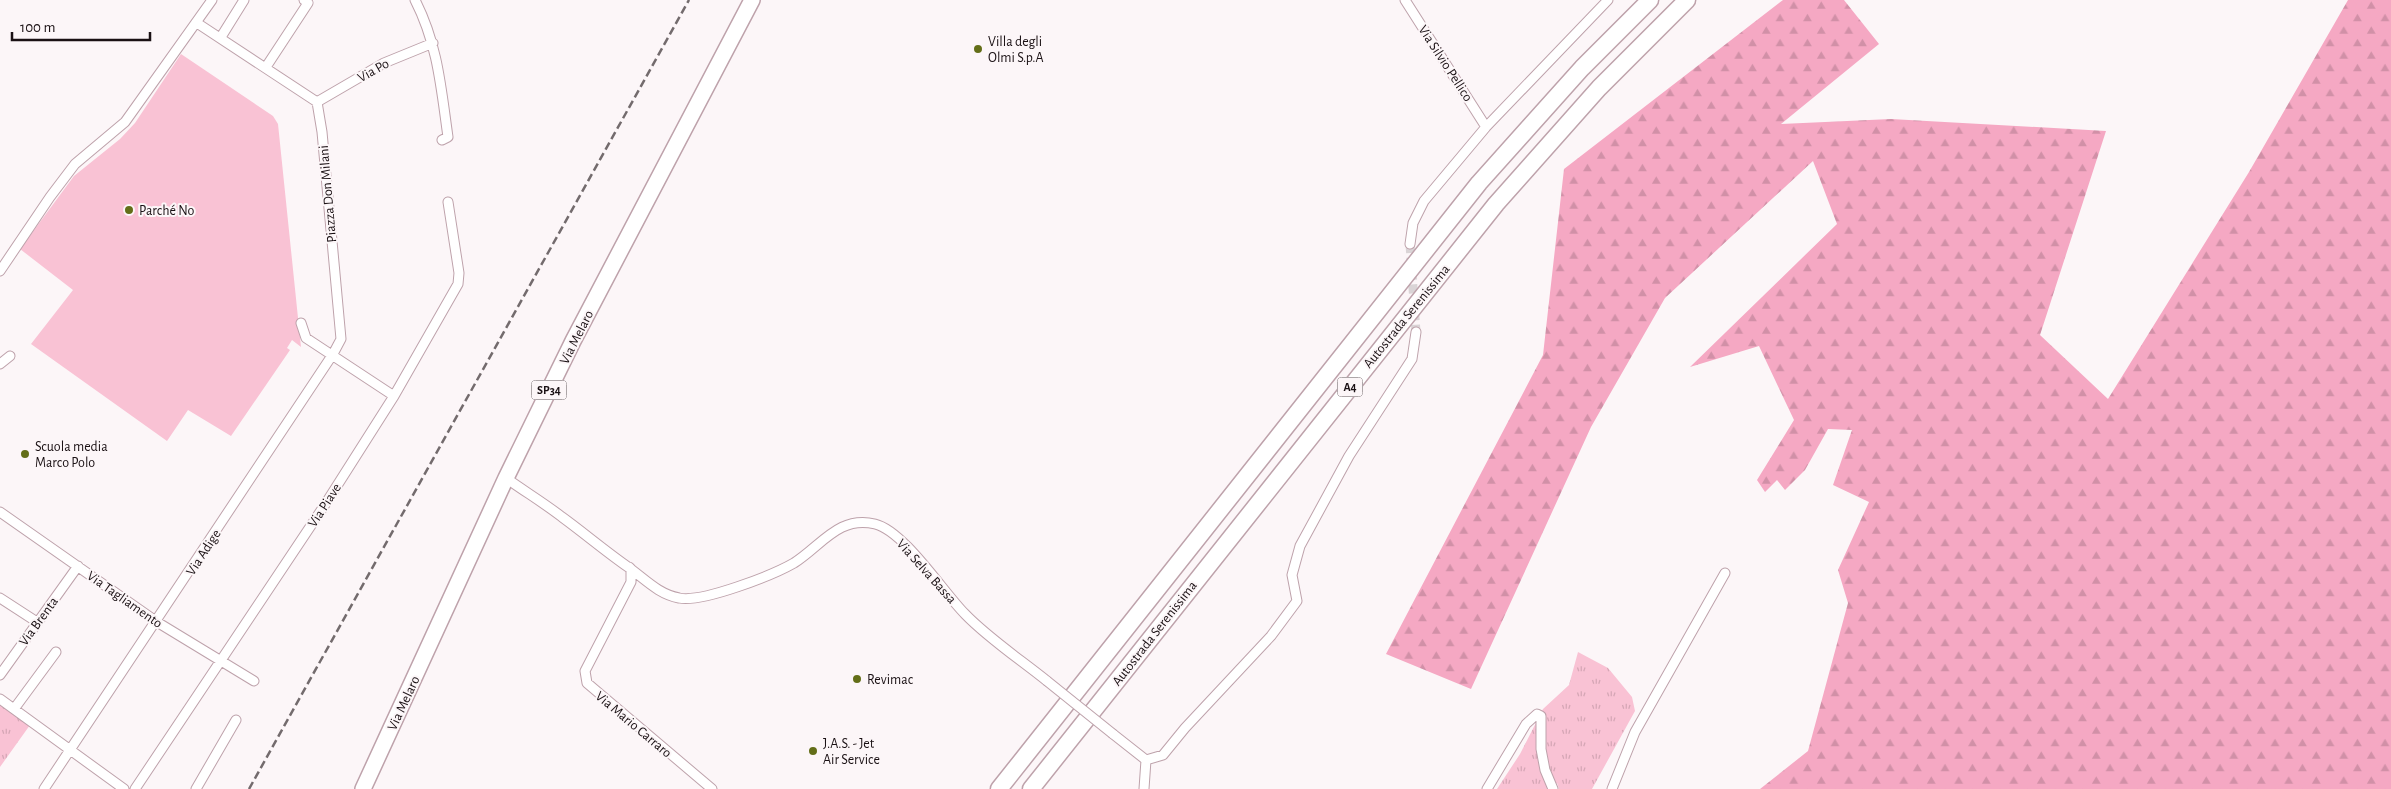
<svg xmlns="http://www.w3.org/2000/svg" width="2391" height="789" font-family="'Alegreya Sans',sans-serif">
  <style>
    .grass { fill: url(#grass-tufts) }
    .forest { fill: url(#forest-firs) }
    .garden { fill: #f9c2d4 }
    .lines { fill: none; stroke-linecap: round; stroke-linejoin: round }
    .street-tunnel { stroke: #dad4d6; stroke-width: 9; stroke-dasharray: 9 4.5; stroke-linecap: butt }
    .street-casing { stroke: #bea2ab; stroke-width: 11 }
    .primary-casing { stroke: #bea2ab; stroke-width: 18 }
    .highway-casing { stroke: #bea2ab; stroke-width: 19 }
    .street { stroke: #fff; stroke-width: 9 }
    .primary { stroke: #fff; stroke-width: 15 }
    .highway { stroke: #fff; stroke-width: 16 }
    .rail { stroke: #736b6d; stroke-width: 2.5; stroke-dasharray: 8 4; stroke-linecap: butt }
    .street-bridge-casing { stroke: #bea2ab; stroke-width: 11; stroke-linecap: butt }
    .street-bridge { stroke: #fff; stroke-width: 9 }
    .poi-dot { fill: #636e18; stroke: #fcf6f8; stroke-width: 2 }
    .labels { text-anchor: middle; stroke-width: 4; stroke-linejoin: round; paint-order: stroke }
    .shield { fill: #fcf6f8; stroke: #5e5658; stroke-width: 1 }
    .shield-label { font-size: 12px; font-weight: bold; fill: #1a1114 }
    .poi-label { font-size: 14px; fill: #1a1114; stroke: #fcf6f8; text-anchor: start }
    .street-label { font-size: 14px; fill: #1a1114; stroke: #fcf6f8 }
  </style>
  <defs>
    <pattern id="grass-tufts" width="24" height="20" patternUnits="userSpaceOnUse" patternTransform="scale(1.25)"><rect width="24" height="20" fill="#f9c2d4"/><path d="M3 7l-1-3M5 7V3M7 7l1-3M15 17l-1-3M17 17v-4M19 17l1-3" fill="none" stroke="#d5a6b5"/></pattern>
    <pattern id="forest-firs" width="22" height="20" patternUnits="userSpaceOnUse" patternTransform="scale(1.25)"><rect width="22" height="20" fill="#f5a8c3"/><path d="M5 1l3.5 6h-7zM16 11l3.5 6h-7z" fill="#d190a7"/></pattern>
  </defs>
  <rect width="100%" height="100%" fill="#fcf6f8"/>
  <path class="grass" d="M1578 652 1608 668 1632 697 1635 711 1592 789H1559L1557 783 1549 789H1497L1520 754 1543 709 1569 685Z
    M0 702 30 725 0 767Z"/>
  <path class="forest" d="M1783 0H1844L1879 44 1781 124 1891 119 2106 131 2040 335 2108 399 2249 172 2348 0H2391V789H1760L1808 751 1848 603 1838 570 1869 502 1833 485 1852 430 1828 429 1805 470 1785 490 1777 480 1765 492 1757 480 1794 420 1759 346 1690 367 1837 224 1813 161 1665 298 1591 427 1471 689 1386 654 1543 355 1564 169Z"/>
  <path class="garden" d="M181 54 273 116 278 124 301 347 292 340 287 348 290 350 231 436 188 410 167 441 31 344 73 290 20 249 74 176 120 139 135 123Z"/>
  <g class="lines">
    <path class="street-tunnel" d="M1410 244 1416 332"/>
    <g class="street-casing">
      <path id="street" d="M415 0C438 45 441 88 448 137L442 140
        M1405 0 1486 127
        M221 37 244 0
        M266 67 308 3 304 0
        M317 102 384 63 433 43
        M1410 244 1413 223 1424 201 1486 127 1608 0
        M0 271 50 197 75 164 125 122 212 0
        M301 323 306 338 394 396
        M0 364 10 356
        M506 478C524 491 544 503 562 517 584 533 605 551 628 567 645 579 658 594 679 598 702 603 773 575 794 563 821 546 839 515 875 524 904 531 943 592 965 614 988 638 1021 660 1047 681
        M0 512 157 622 254 681
        M629 567 631 569V582L585 671 587 683 712 789
        M0 598 37 622
        M0 675 78 566
        M0 699 124 789
        M14 709 56 652
        M1113 734 1146 760 1144 789
        M1146 760 1163 755 1185 728 1271 636 1297 601 1292 575 1300 546 1349 456 1412 359 1416 332
        M44 789 333 354 341 339 322 132 317 102 197 23
        M135 789 326 503 394 396 458 284 459 273 448 202
        M196 789 236 720
        M1487 789 1526 724 1537 714 1541 716V749L1545 770 1553 789
        M1612 789 1635 732 1725 573"/>
    </g>
    <g class="primary-casing">
      <path id="primary" d="M363 789 506 478 573 341 752 0"/>
    </g>
    <g class="highway-casing">
      <path id="highway" d="M999 789 1479 183 1582 68 1650 0
        M1031 789 1496 204 1599 88 1687 0"/>
    </g>
    <use href="#street" class="street"/>
    <use href="#primary" class="primary"/>
    <use href="#highway" class="highway"/>
    <path class="rail" d="M249 789 689 0"/>
    <g class="street-bridge-casing">
      <path id="street-bridge" d="M1047 681 1113 734"/>
    </g>
    <use href="#street-bridge" class="street-bridge"/>
  </g>
  <g class="poi-dot">
    <circle cx="978" cy="49" r="5"/>
    <circle cx="129" cy="210" r="5"/>
    <circle cx="25" cy="454" r="5"/>
    <circle cx="857" cy="679" r="5"/>
    <circle cx="813" cy="751" r="5"/>
  </g>
  <g class="labels">
    <g class="shield">
      <rect x="1337.5" y="377.5" width="25" height="19" rx="4"/>
      <rect x="531.5" y="380.5" width="35" height="19" rx="4"/>
    </g>
    <g class="shield-label">
      <text x="1350" y="391">A4</text>
      <text x="549" y="394">SP34</text>
    </g>
    <g class="poi-label">
      <text x="988" y="46">Villa degli<tspan x="988" dy="16">Olmi S.p.A</tspan></text>
      <text x="139" y="215">Parché No</text>
      <text x="35" y="451">Scuola media<tspan x="35" dy="16">Marco Polo</tspan></text>
      <text x="867" y="684">Revimac</text>
      <text x="823" y="748">J.A.S. - Jet<tspan x="823" dy="16">Air Service</tspan></text>
    </g>
    <g class="street-label">
      <text transform="translate(1446 63) rotate(57)" y="5">Via Silvio Pellico</text>
      <text transform="translate(373 70) rotate(-29)" y="5">Via Po</text>
      <text transform="translate(327 194) rotate(-95)" y="5">Piazza Don Milani</text>
      <text transform="translate(1406 316) rotate(-51)" y="5">Autostrada Serenissima</text>
      <text transform="translate(576 337) rotate(-63)" y="5">Via Melaro</text>
      <text transform="translate(324 505) rotate(-57)" y="5">Via Piave</text>
      <text transform="translate(203 552) rotate(-57)" y="5">Via Adige</text>
      <text transform="translate(927 571) rotate(48)" y="5">Via Selva Bassa</text>
      <text transform="translate(125 599) rotate(35)" y="5">Via Tagliamento</text>
      <text transform="translate(38 621) rotate(-54)" y="5">Via Brenta</text>
      <text transform="translate(1154 633) rotate(-52)" y="5">Autostrada Serenissima</text>
      <text transform="translate(403 703) rotate(-65)" y="5">Via Melaro</text>
      <text transform="translate(634 724) rotate(40)" y="5">Via Mario Carraro</text>
    </g>
  </g>
  <path d="M12 32v8h138v-8" fill="none" stroke="#1a1114" stroke-width="2.5"/>
  <text x="20" y="32" font-size="15" fill="#1a1114" stroke="#fcf6f8" stroke-width="4" paint-order="stroke">100 m</text>
</svg>
